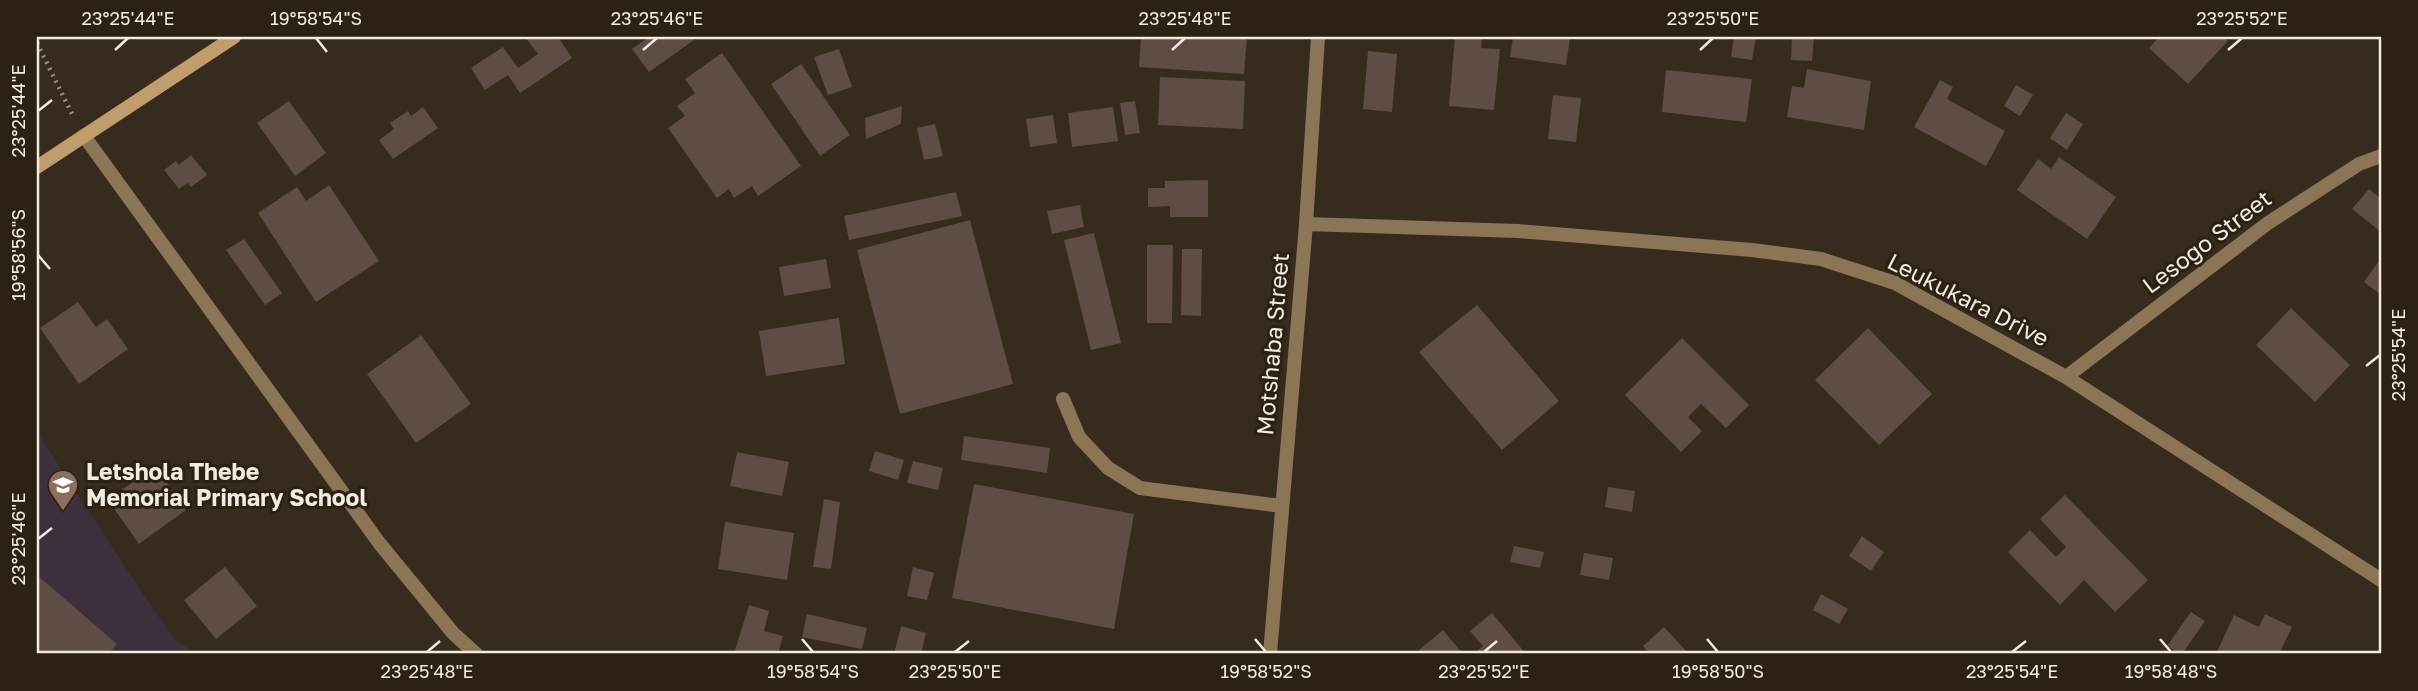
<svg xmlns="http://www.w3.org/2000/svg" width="2418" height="691" font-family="'Golos Text',sans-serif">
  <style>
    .education { fill: #3d2f3c }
    .building { fill: #5f4c44 }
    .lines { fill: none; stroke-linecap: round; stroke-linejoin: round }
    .path { stroke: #999084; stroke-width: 4.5; stroke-dasharray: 2 5; stroke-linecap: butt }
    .minor { stroke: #8b7557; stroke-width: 14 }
    .secondary { stroke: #c09d6c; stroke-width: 14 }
    .ticks { fill: none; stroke: #f2ebe2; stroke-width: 2.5 }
    .labels { text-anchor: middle; stroke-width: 6; stroke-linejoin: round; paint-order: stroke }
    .street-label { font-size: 23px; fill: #f2ebe2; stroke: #2c2113 }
    .poi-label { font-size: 23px; font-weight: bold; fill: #f2ebe2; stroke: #2c2113; text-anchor: start }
    .neatline { fill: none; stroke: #f2ebe2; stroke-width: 2.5 }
    .ticks-label { font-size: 18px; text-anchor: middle; fill: #f2ebe2 }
  </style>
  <rect width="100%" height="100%" fill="#362b1c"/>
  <path class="education" d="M37 432 145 597 175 640 198 654H37Z"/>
  <path class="building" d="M525 37H558L572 58 520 93 508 75 485 90 471 68 503 47 518 68 538 54Z
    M649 37H692L694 40 649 72 632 49Z
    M1141 37H1247L1244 74 1139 67Z
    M1455 37H1482L1481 48 1500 49 1494 110 1449 106Z
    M1513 37 1570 38 1566 65 1510 57Z
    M1734 37H1756L1752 60 1731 57Z
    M1792 37H1814L1812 61 1791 60Z
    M2159 37H2223L2228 41 2188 84 2149 48Z
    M839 49 852 87 828 95 814 57Z
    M1368 51 1397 54 1392 112 1363 109Z
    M722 53 801 166 758 196 752 186 734 198 729 189 717 198 668 128 685 116 677 106 695 93 685 79Z
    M801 64 850 135 820 156 771 84Z
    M1807 69 1871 81 1864 130 1787 117 1792 86 1804 88Z
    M1666 70 1752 79 1746 122 1662 112Z
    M1160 77 1245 81 1243 129 1158 125Z
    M1940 80 1953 87 1947 99 2005 131 1986 166 1914 127Z
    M2016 85 2033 95 2020 116 2004 106Z
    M1553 95 1581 98 1576 142 1548 139Z
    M289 101 326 153 295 176 257 123Z
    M1135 101 1140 133 1125 135 1120 103Z
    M902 106 901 124 866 139 865 118Z
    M423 107 438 128 393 159 379 140 394 129 390 123 408 111 411 116Z
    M1113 107 1118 141 1072 147 1068 113Z
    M2066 113 2083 124 2067 150 2050 138Z
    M1053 115 1057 143 1030 147 1026 119Z
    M935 124 943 156 924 160 917 128Z
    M191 155 207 175 191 187 188 183 179 189 164 170 176 161 179 165Z
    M2059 157 2116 197 2087 239 2017 190 2038 159 2051 169Z
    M1208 180V217H1170V206L1148 207V188H1165V181Z
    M329 185 379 261 316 302 258 213 297 187 306 201Z
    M2369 189 2381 199V232L2352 209Z
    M956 192 962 216 849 240 844 216Z
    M1080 205 1084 227 1052 234 1047 211Z
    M970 220 1013 384 900 414 857 250Z
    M1094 233 1121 343 1091 350 1064 240Z
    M244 239 282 293 265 305 226 250Z
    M1147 245H1173L1172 323H1147Z
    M1182 249H1202L1201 316 1181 315Z
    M2381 258V295L2364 282Z
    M826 259 831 288 784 296 779 267Z
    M78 302 96 327 107 319 128 349 79 384 40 328Z
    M1477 305 1559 401 1502 450 1419 352Z
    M2291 308 2350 365 2315 402 2256 345Z
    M839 318 845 364 766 376 759 331Z
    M1868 328 1932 394 1879 445 1815 380Z
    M421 335 471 404 416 443 367 374Z
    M1682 338 1749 405 1726 428 1701 404 1688 417 1702 431 1681 452 1625 395Z
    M964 436 1050 448 1047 473 961 460Z
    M875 451 904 460 898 480 869 471Z
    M737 452 789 462 782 496 730 486Z
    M913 461 943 468 938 490 907 483Z
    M155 466 186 510 139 544 108 500Z
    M974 484 1134 514 1114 629 952 598Z
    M1608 487 1635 491 1632 512 1605 507Z
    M2065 495 2148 580 2115 612 2084 580 2060 605 2008 552 2030 530 2056 557 2066 547 2040 519Z
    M824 499 840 502 831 569 813 567Z
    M725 522 794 533 787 580 718 569Z
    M1862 536 1884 552 1871 571 1849 556Z
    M1514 546 1544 552 1540 568 1510 562Z
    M1584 553 1613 558 1609 580 1580 575Z
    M225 567 257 606 216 639 184 600Z
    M913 567 934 573 927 600 907 596Z
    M37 575 117 644 108 654H41L37 650Z
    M1821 594 1848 609 1839 624 1813 610Z
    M749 605 769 611 764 631 783 636 778 654H734Z
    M2191 612 2205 621 2182 654H2179L2167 646Z
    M1492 613 1526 654H1473L1483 646 1470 631Z
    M807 614 867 628 862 649 802 637Z
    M2265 614 2292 627 2279 654H2216L2234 615 2259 627Z
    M901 626 926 633 921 654H894Z
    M1664 627 1689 654H1649L1643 646Z
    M1443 630 1463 654H1423L1419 650Z"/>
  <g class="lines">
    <path class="path" d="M37 43 72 114"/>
    <path class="minor" d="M84 136 380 544 453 633 476 654
      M1306 224 1518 231 1752 250 1821 259 1895 283 2066 377 2381 580
      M2066 377 2268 223 2359 164 2381 156
      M1063 399 1079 437 1108 468 1140 488 1282 506
      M1270 654 1306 224 1318 37"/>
    <path class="secondary" d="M37 167 234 37"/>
  </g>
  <path class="ticks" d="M316 38 327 52M115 50 128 38M643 50 657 38M1172 50 1185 38M1700 50 1713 38M2228 50 2242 38M38 111 52 100M38 255 50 269M2366 366 2380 355M38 539 52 528M802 639 813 652M1255 639 1266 652M1707 639 1718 652M2160 639 2171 652M427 652 440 641M955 652 969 641M1484 652 1497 641M2012 652 2026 641"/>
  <defs>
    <g id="school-pin" transform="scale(1.575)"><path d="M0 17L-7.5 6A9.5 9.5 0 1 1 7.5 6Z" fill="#8d6e63" stroke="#2c2113"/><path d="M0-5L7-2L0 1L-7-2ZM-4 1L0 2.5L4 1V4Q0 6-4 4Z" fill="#fff"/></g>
  </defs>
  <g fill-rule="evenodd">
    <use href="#school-pin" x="63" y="485"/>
  </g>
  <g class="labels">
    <g class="street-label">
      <text transform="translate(2207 242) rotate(-37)" y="8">Lesogo Street</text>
      <text transform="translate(1968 300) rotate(27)" y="8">Leukukara Drive</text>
      <text transform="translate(1273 344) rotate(-85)" y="8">Motshaba Street</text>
    </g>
    <g class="poi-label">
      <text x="86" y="480">Letshola Thebe<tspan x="86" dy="26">Memorial Primary School</tspan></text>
    </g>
  </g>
  <rect width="2418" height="691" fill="none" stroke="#2c2113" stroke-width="77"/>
  <rect x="38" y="38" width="2342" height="614" class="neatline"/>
  <g class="ticks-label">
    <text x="128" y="25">23°25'44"E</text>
    <text x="316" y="25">19°58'54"S</text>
    <text x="657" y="25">23°25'46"E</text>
    <text x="1185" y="25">23°25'48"E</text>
    <text x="1713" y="25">23°25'50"E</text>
    <text x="2242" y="25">23°25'52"E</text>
    <text transform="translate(19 111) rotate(-90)" y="6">23°25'44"E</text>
    <text transform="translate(19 255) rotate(-90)" y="6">19°58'56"S</text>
    <text transform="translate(2399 355) rotate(-90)" y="6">23°25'54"E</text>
    <text transform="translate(19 539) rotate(-90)" y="6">23°25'46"E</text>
    <text x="427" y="678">23°25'48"E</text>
    <text x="813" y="678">19°58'54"S</text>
    <text x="955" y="678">23°25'50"E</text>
    <text x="1266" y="678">19°58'52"S</text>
    <text x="1484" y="678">23°25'52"E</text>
    <text x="1718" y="678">19°58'50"S</text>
    <text x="2012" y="678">23°25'54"E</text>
    <text x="2171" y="678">19°58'48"S</text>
  </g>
</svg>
